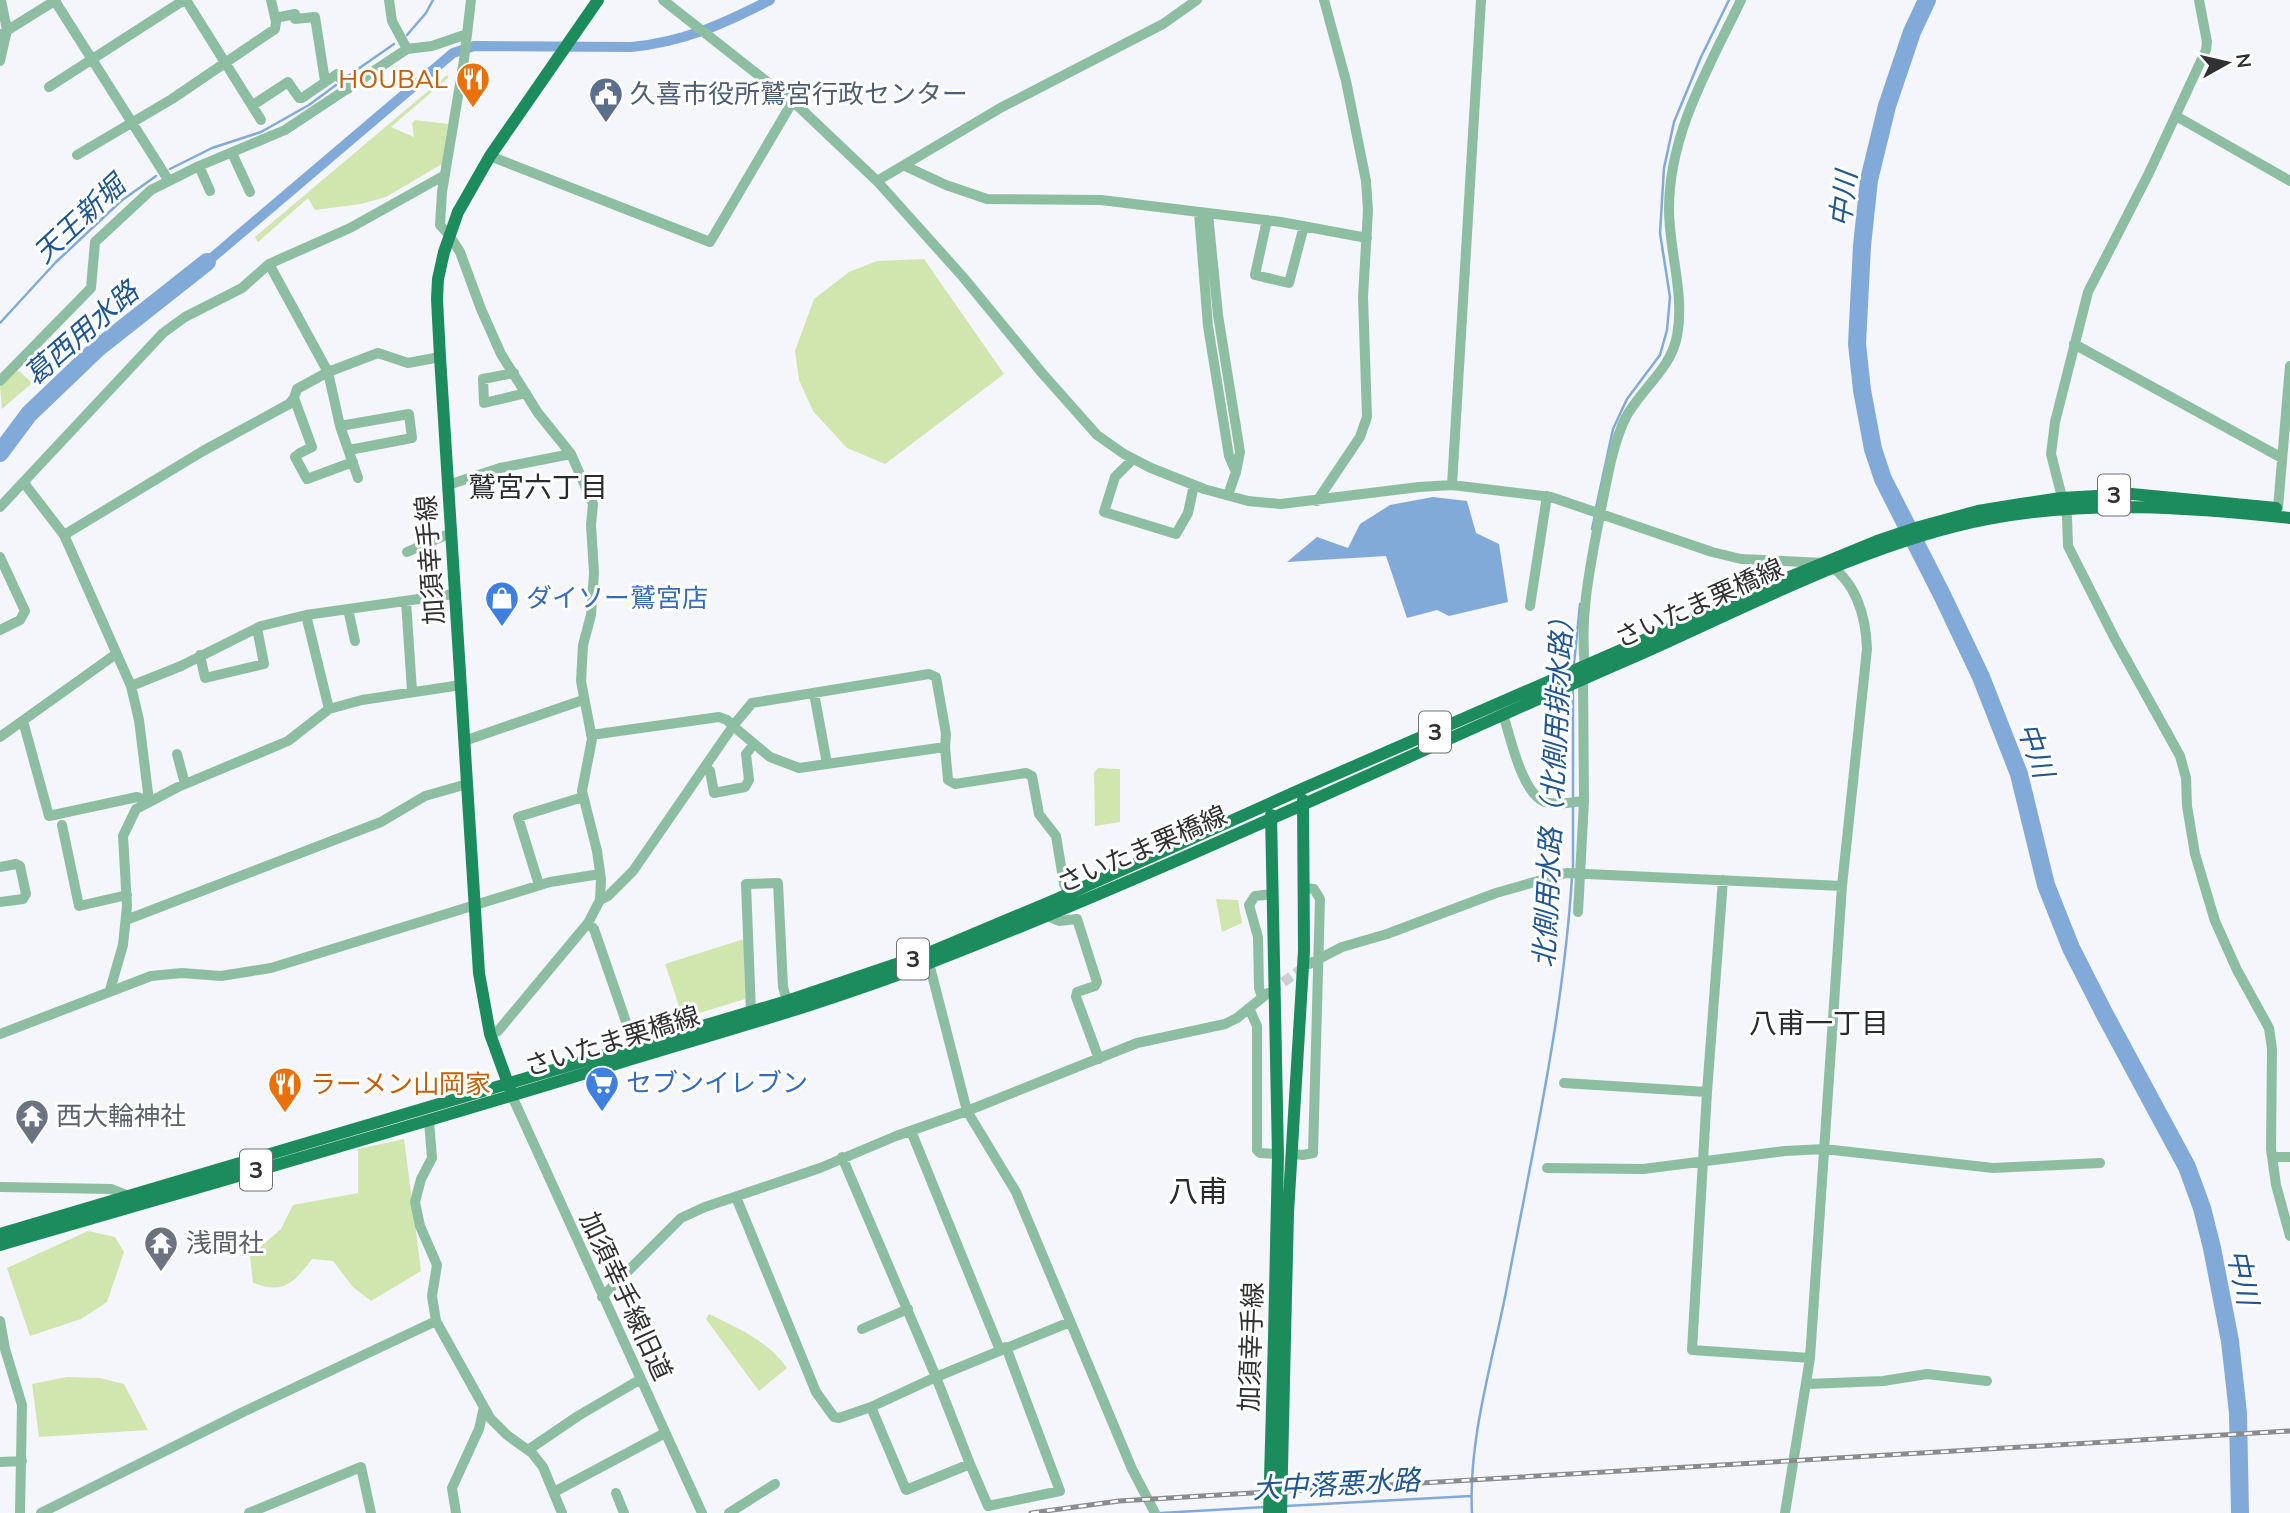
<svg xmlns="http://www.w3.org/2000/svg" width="2290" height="1513" font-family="Mulish,'Noto Sans JP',sans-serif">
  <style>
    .green { fill: #d1e5ae }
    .water { fill: #82aad9 }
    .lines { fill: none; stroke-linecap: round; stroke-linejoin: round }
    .stream { stroke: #82aad9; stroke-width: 2.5 }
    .canal { stroke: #82aad9; stroke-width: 10 }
    .river { stroke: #82aad9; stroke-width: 18 }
    .minor-tunnel { stroke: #cdcfd3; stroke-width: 10; stroke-dasharray: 10 5; stroke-linecap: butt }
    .minor { stroke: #8ebea2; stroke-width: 10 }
    .major { stroke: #1d8c5c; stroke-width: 12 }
    .rail-casing { stroke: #8b8b8f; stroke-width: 5 }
    .rail { stroke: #fff; stroke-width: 2.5; stroke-dasharray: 8; stroke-linecap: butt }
    .major-bridge { stroke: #1d8c5c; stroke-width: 12 }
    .labels { text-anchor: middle; stroke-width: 6; stroke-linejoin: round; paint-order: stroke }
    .shield { fill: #fff; stroke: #6f6f70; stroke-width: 2 }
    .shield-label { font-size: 24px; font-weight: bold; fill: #313133 }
    .food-label { font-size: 26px; fill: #c56008; stroke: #fff; text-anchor: end }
    .service-label { font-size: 26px; fill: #4e5e75; stroke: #fff; text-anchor: start }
    .street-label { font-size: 26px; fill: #313133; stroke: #fff }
    .shop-label { font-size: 26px; fill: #366cbe; stroke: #fff; text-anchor: start }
    .worship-label { font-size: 26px; fill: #5b616d; stroke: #fff; text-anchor: start }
    .water-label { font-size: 28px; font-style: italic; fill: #205691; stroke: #fff }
    .neighbourhood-label { font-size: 28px; fill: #292b2e; stroke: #fff }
    .quarter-label { font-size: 30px; fill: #292b2e; stroke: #fff }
  </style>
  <rect width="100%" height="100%" fill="#f4f6fb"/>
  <path class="green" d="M447 75 448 78 391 127 414 137 412 123 415 120 448 124 442 164 386 197 361 204 315 210 308 198 258 242 255 237Z
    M924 259 1004 374 885 464 847 448 813 411 799 380 795 351 814 299 849 272 877 261Z
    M16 371H19L32 383 2 409 0 387Z
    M1098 768 1120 769V822L1095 826 1094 773Z
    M1216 899 1238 900 1242 923 1222 932Z
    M744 939 745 999 683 1018 665 964Z
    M404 1139 421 1271 371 1301 353 1287 333 1261 312 1259C294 1282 285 1295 253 1283L250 1256 281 1229 293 1205 358 1193V1149Z
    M88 1231 115 1237 124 1252 107 1302 81 1319 30 1336 7 1268Z
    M709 1314C738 1328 768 1341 787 1368L759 1391 706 1319Z
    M67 1377 100 1378 124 1384 148 1430 39 1437 32 1384Z"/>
  <path class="water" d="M1433 497 1467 501 1476 533 1499 544 1508 602 1449 616 1437 610 1407 618 1386 556 1287 562 1317 537 1348 548 1360 524 1390 505Z"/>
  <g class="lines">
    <path class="stream" d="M407 35 426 13 433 0
      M348 76 394 44
      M170 169 212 148 261 132 309 105 336 85
      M0 323 56 262 121 201 156 176
      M1596 508 1613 429 1627 399 1660 355 1667 330 1670 297 1660 233 1664 168 1674 122 1701 57 1729 0
      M1592 529 1595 515
      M1574 664 1580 604
      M1573 800V688
      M1573 870V807
      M1286 1506 1471 1496
      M1161 1513 1265 1507
      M1472 1513C1468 1441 1492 1363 1506 1292 1532 1154 1563 1018 1572 877"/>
    <path class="canal" d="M207 262 453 53 474 46 631 47C684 42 723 24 770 0"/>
    <path class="river" d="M1927 0 1912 32 1887 106 1869 180 1862 246 1857 344 1862 390 1873 449 1883 479 1943 597 1981 677 2019 774 2046 885 2071 948 2104 1013 2187 1167 2202 1208 2212 1248 2230 1341 2238 1413 2240 1513
      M0 453 29 414 98 348 207 262"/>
    <path class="minor-tunnel" d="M1271 991 1307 965"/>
    <path class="minor" d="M186 0 261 120
      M389 0 392 21 407 49 432 46 467 34
      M471 0 464 60 442 192 440 225 449 235 460 252 481 309 501 354 538 413 571 454 593 504 591 525 594 573 591 615 583 645 581 681 592 739 582 791 597 851 601 879 600 900 588 923 498 1031 490 1034
      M663 0 799 107 877 181 963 277 1042 373 1097 435 1124 454 1151 468 1204 489 1248 501 1281 504 1419 487 1452 485 1551 497 1712 552 1741 559 1825 563C1856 579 1866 617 1867 649L1842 886 1810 1358 1785 1513
      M2199 0 2207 42 2206 50 2149 173 2088 292 2055 422 2051 454 2067 517 2068 546 2115 639 2180 756 2186 778 2187 806 2195 854 2215 921 2237 970 2269 1028 2272 1049 2271 1149 2276 1185 2290 1236
      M55 1 169 181
      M275 18 295 14V19L315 17 325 81
      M0 35 56 0
      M0 61 7 30 1 0
      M49 87 184 0
      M253 105 288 82 299 98H302L337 74 348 89
      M2176 116 2290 181
      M232 153 250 192
      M77 155 172 99 275 29 276 22 271 0
      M490 156 710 242 793 101
      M199 166 210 191
      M905 166 946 185 987 199 1101 200 1281 222 1367 238
      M877 181 1002 107 1163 24 1197 0
      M1199 213 1208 326 1229 456 1236 472 1228 495
      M1208 214 1218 315 1240 452 1236 472
      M1267 220 1255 275 1289 283 1304 226
      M269 264 328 372 340 426 358 478
      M2074 344 2282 458
      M514 373 483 379 484 403 526 393
      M0 381 91 288 95 242 151 190 199 166 285 130 407 49
      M294 398 312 447 300 453 295 457 307 479 353 462
      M340 426 409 414 412 438 349 450
      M1133 459 1115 477 1104 512 1176 534 1188 513 1194 485
      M24 483 64 535 131 686 139 720 149 801
      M448 485 500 468 571 454
      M1452 485 1481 0
      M1317 501 1360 437 1367 417 1363 297 1368 210 1366 181 1346 81 1324 0
      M0 507 163 333 185 317 242 288 269 264 350 228 445 175
      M2278 508 2290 366
      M64 535 203 451 289 404 294 398 297 389 328 372 378 353 408 363 440 357
      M407 552 451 533
      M0 557 25 611 20 620 0 630
      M406 601 412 691
      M1530 606 1547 496
      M348 609 355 641
      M306 615 329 709
      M200 655 205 678 264 664 257 628
      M1585 667C1579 612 1592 558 1602 504 1608 475 1613 443 1626 417 1641 389 1671 369 1677 336 1685 295 1669 251 1669 209 1669 133 1709 67 1741 0
      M131 686 181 666 261 626 306 615 454 594
      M814 693 827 764
      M1503 714C1510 736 1522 794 1545 802 1557 806 1572 802 1584 801
      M23 721 49 816 137 797 149 801
      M591 735 719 717 727 720 733 726 633 871 608 896 600 900
      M0 737 116 654
      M464 741 583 700
      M945 747 946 734 936 677 929 674 752 703 733 726 770 757 799 768 945 747 948 780 955 784 1026 773 1032 776 1039 814 1056 836 1064 884 1068 893
      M177 754 185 784
      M705 767 710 771 714 793 745 787 749 780 746 754 754 744
      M62 825 79 906 127 895
      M0 867 16 864 20 866 26 894 23 899 0 902
      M1723 880 1707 1092 1692 1350 1810 1358
      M539 885 518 817 583 797
      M1578 912 1584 801 1583 679
      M1045 915 1059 921 1077 919 1097 982 1095 986 1077 992 1076 997 1099 1059
      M126 920 381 822 425 796 467 784
      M588 923 594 929 634 1045
      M929 963 967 1111 1016 1192 1132 1469 1155 1513
      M1309 964 1342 947 1387 934 1496 893 1566 873 1842 886
      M110 990 123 945 127 906 123 836 136 809 178 787 288 741 329 709 362 700 461 685
      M1262 997 1259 988 1258 937 1249 905 1255 896 1273 894
      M1249 1008 1257 1026V1150L1260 1153 1278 1154
      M751 1012 746 884 778 883 783 987 787 1001
      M0 1034 151 976 182 973 221 976 271 968 550 882 600 874
      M1564 1083 1707 1092
      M512 1096 702 1513
      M429 1121 432 1158 421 1179 415 1202 420 1226 437 1265 432 1296 436 1321 490 1418 507 1435 532 1453 543 1467 562 1513
      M911 1131 1000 1350
      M1292 1154 1303 1155 1313 1153 1320 899 1314 889 1304 888
      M842 1157 936 1377 1070 1322
      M2272 1157H2290
      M1547 1168 1643 1169 1785 1151 1824 1149 1993 1168 2100 1163
      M0 1187 111 1189 131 1197
      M736 1197 816 1392 834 1417 839 1418 871 1407
      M602 1297 681 1218 705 1207 820 1168 896 1136 967 1111 1137 1043 1225 1024 1237 1018 1268 993
      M0 1321 5 1349 22 1405 20 1513
      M862 1329 908 1309
      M936 1377 970 1464 906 1490 871 1407Z
      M1807 1384 1883 1381 1927 1374 1987 1381
      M528 1450 578 1416 641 1379
      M0 1462 22 1461
      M970 1464 988 1506 1060 1491 1006 1347
      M554 1492 665 1433
      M616 1493 624 1513
      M41 1513 243 1412 436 1321
      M249 1513 361 1467 371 1513
      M456 1513 452 1488 479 1429 484 1407
      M729 1513 775 1484"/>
    <path class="major" d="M1271 815 1278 1156 1274 1337
      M510 1089 490 1034 479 973 440 357 437 299 438 279 444 252 458 212 490 156 598 0
      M0 1234 787 1001 926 954 1057 899 1302 789 1770 585 1877 541 1919 527 1978 511 2021 504 2061 498 2132 494 2276 508
      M0 1245C207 1185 414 1126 619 1063 724 1031 830 1002 932 962 1171 869 1401 758 1636 656 1747 607 1868 542 1987 519 2087 500 2189 507 2290 518
      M1285 1337 1288 1213 1304 950 1303 800"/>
    <g class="rail-casing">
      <path id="rail" d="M1031 1513 1119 1501 2290 1431"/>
    </g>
    <use href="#rail" class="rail"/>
    <path class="major-bridge" d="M1269 1513 1274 1337
      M1281 1513 1285 1337"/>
  </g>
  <defs>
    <g id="restaurant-pin" transform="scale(1.75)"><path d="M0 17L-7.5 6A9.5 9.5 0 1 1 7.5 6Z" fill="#e8710a" stroke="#fff"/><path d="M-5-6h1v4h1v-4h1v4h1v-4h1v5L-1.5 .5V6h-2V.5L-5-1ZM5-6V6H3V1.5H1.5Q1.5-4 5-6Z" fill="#fff"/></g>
    <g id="civic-pin" transform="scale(1.75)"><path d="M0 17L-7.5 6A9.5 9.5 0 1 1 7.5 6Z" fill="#5c6f8a" stroke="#fff"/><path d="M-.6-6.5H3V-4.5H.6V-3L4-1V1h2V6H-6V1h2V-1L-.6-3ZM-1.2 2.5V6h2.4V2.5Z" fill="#fff"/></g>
    <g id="shop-pin" transform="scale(1.75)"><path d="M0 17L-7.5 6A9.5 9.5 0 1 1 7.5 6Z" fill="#3f7fe0" stroke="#fff"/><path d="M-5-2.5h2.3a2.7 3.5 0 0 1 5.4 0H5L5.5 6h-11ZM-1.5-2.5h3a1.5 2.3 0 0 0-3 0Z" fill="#fff"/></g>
    <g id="supermarket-pin" transform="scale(1.75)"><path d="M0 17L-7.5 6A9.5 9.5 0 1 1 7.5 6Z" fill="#3f7fe0" stroke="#fff"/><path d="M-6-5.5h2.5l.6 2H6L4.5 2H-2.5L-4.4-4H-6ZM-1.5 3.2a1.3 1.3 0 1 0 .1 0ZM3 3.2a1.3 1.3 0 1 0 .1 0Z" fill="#fff"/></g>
    <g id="temple-pin" transform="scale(1.75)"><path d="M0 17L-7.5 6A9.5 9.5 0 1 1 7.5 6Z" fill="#6b7280" stroke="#fff"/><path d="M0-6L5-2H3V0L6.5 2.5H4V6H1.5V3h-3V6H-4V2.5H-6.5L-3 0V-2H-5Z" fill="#fff"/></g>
  </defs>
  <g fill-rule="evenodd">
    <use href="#restaurant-pin" x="473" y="79"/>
    <use href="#civic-pin" x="606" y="94"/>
    <use href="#shop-pin" x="502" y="598"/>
    <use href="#supermarket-pin" x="602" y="1083"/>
    <use href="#restaurant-pin" x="285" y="1084"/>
    <use href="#temple-pin" x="32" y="1116"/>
    <use href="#temple-pin" x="161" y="1243"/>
  </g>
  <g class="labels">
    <g class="shield">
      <rect x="2098" y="474.5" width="32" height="41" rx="5"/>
      <rect x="1419" y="711.5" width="32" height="41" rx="5"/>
      <rect x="897" y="938.5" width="32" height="41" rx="5"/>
      <rect x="240" y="1149.5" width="32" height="41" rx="5"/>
    </g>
    <g class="shield-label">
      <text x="2114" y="503">3</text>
      <text x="1435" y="740">3</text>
      <text x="913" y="967">3</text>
      <text x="256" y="1178">3</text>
    </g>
    <g class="food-label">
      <text x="448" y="88">HOUBAL</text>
      <text x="310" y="1093" text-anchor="start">ラーメン山岡家</text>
    </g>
    <g class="service-label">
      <text x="630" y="103">久喜市役所鷲宮行政センター</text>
    </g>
    <g class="street-label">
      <text transform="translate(430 560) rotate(-94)" y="9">加須幸手線</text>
      <text transform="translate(1699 603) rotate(-24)" y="9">さいたま栗橋線</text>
      <text transform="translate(1142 849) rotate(-23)" y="9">さいたま栗橋線</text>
      <text transform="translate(612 1041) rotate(-17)" y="9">さいたま栗橋線</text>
      <text transform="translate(626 1296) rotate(65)" y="9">加須幸手線旧道</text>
      <text transform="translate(1251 1347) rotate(-88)" y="9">加須幸手線</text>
    </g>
    <g class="shop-label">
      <text x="526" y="607">ダイソー鷲宮店</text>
      <text x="626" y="1092">セブンイレブン</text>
    </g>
    <g class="worship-label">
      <text x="56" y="1125">西大輪神社</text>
      <text x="186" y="1252">浅間社</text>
    </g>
    <g class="water-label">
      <text transform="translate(1843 199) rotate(-83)" y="10">中川</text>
      <text transform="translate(79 219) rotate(-43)" y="10">天王新堀</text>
      <text transform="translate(81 333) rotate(-41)" y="10">葛西用水路</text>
      <text transform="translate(2036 750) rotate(71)" y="10">中川</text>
      <text transform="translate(1553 786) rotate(-87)" y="10">北側用水路（北側用排水路）</text>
      <text transform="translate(2243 1277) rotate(78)" y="10">中川</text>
      <text transform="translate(1336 1484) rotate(-3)" y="10">大中落悪水路</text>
    </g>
    <g class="neighbourhood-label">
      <text x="538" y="497">鷲宮六丁目</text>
      <text x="1819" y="1033">八甫一丁目</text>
    </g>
    <g class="quarter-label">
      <text x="1198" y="1202">八甫</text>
    </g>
  </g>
  <g transform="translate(2227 63) rotate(82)" stroke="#ffffff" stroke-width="5" paint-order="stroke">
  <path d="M0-5L12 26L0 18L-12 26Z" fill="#313133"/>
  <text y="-10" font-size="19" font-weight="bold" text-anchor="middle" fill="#313133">N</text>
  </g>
</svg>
